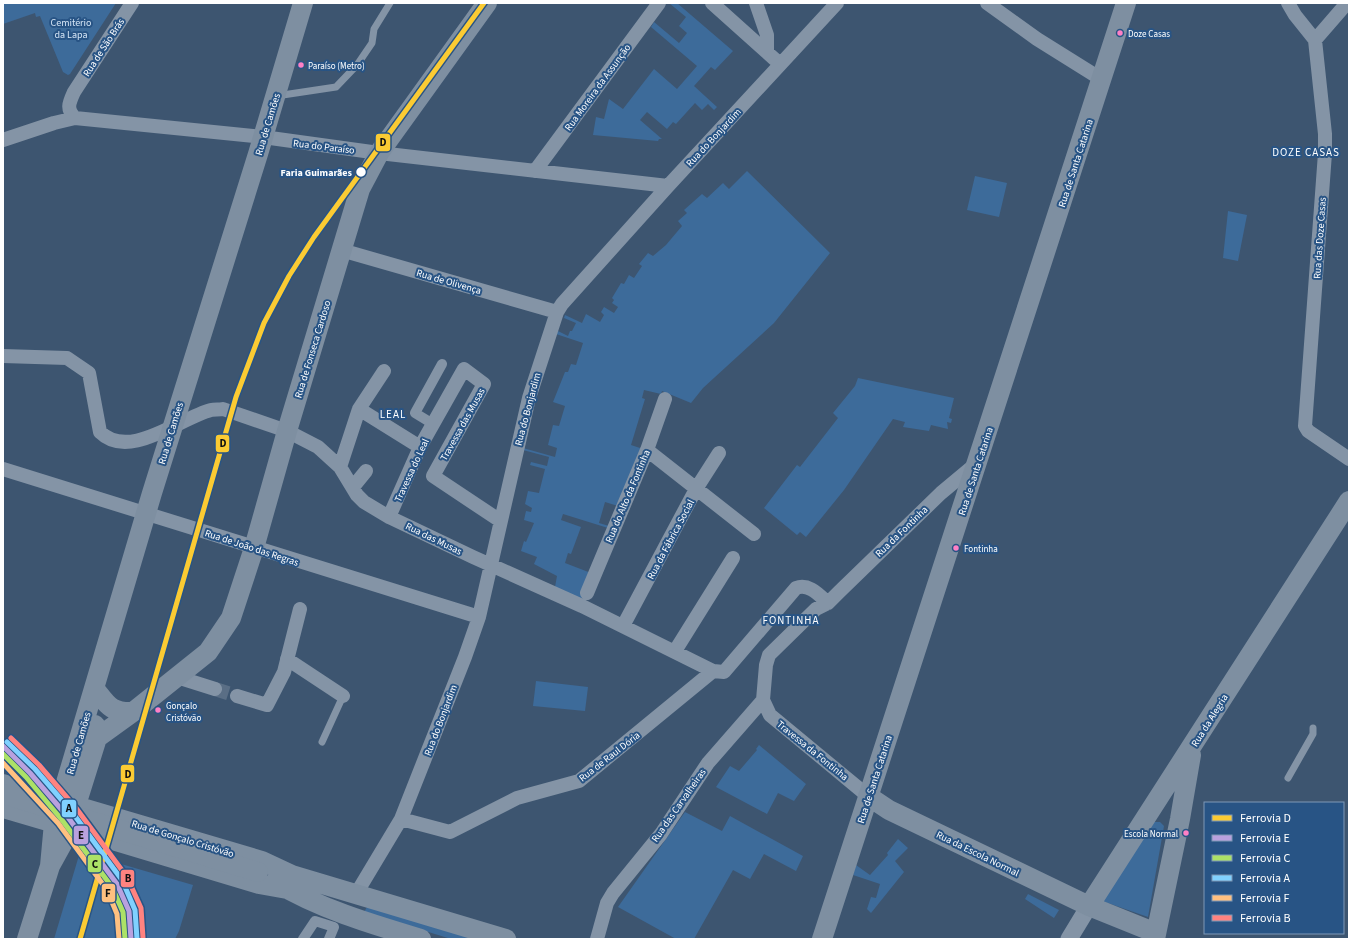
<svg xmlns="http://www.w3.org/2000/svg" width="1352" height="942" font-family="'Source Sans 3',sans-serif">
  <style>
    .green { fill: #3d6b9a }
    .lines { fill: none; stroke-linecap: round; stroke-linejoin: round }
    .minor-tunnel { stroke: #5a6e85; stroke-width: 14; stroke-dasharray: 14 7; stroke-linecap: butt }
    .service { stroke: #8494a6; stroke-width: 7 }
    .pedestrian { stroke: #8494a6; stroke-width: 10 }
    .minor { stroke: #8494a6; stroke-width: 14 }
    .tertiary { stroke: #8494a6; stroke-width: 17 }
    .secondary { stroke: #7e8fa1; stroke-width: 20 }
    .secondary-bridge { stroke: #7e8fa1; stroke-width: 20 }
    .rail-1-casing { stroke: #285485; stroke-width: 8 }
    .rail-2-casing { stroke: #285485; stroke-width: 8 }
    .rail-3-casing { stroke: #285485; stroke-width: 8 }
    .rail-4-casing { stroke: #285485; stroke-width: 8 }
    .rail-5-casing { stroke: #285485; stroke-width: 8 }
    .rail-6-casing { stroke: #285485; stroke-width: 8 }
    .rail-1 { stroke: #fbcb33; stroke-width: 5 }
    .rail-2 { stroke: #b9a1de; stroke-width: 5 }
    .rail-3 { stroke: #ace167; stroke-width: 5 }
    .rail-4 { stroke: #80d1ff; stroke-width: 5 }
    .rail-5 { stroke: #ffc080; stroke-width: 5 }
    .rail-6 { stroke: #ff8380; stroke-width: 5 }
    .bus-dot { fill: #ff80c5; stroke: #285485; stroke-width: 1.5 }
    .stop-dot { fill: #fff; stroke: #285485; stroke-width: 1.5 }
    .labels { text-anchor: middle; stroke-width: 4; stroke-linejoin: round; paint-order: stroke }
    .bus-label { font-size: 9px; fill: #fff; stroke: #285485; text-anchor: start }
    .park-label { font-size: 10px; fill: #d6e6f6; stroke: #285485 }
    .street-label { font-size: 10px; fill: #fff; stroke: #285485 }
    .stop-label { font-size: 10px; font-weight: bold; fill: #fff; stroke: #285485; text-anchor: end }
    .neighbourhood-label { font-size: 11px; letter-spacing: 1px; fill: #fff; stroke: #285485 }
    .line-badge { stroke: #285485; stroke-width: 1.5 }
    .pale-badge-label { font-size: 11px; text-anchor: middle; font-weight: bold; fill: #111 }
  </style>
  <rect width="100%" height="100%" fill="#3d5570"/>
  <path class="green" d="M3 3H116L70 74 68 75 63 72 40 16 36 17 35 13 3 24Z
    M669 3H677L733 51 715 70 711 67 694 86 717 107 714 110 708 104 702 110 695 103 676 124 673 122 667 129 647 112 640 120 662 139H659L658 141 593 135 596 117 604 119 609 99 623 109 654 69 677 89 697 66 651 27 654 22 679 43 687 33 679 26 686 17Z
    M747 171 830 253 774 323 703 388 691 403 662 391 661 394 644 390 642 398 645 399 631 445 643 449 618 506 605 502 599 523 609 526 608 528 563 514 561 520 581 527 571 554 568 553 565 563 591 573 581 600 555 587 557 576 534 564 537 557 521 551 524 541 526 542 534 523 524 520 526 511 531 512 532 508 525 504 528 491 539 493 545 469 530 465 531 462 547 466 549 457 523 450V448L555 457 557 448 548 445 553 425 559 426 565 406 553 402 565 372H568L571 364 576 365 583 343 556 334 558 331 568 336 570 331H572L576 323 564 318 565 315 582 323 586 314 600 322 604 315 601 312 604 307 614 313 618 307 612 303 614 300 612 298 621 283 624 284 629 275 634 278 642 266 639 264 648 253 653 256 666 245 682 226 678 221 687 213 684 210 702 194 707 198 723 183 729 189Z
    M975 176 1007 183 999 217 967 210Z
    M1228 211 1247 215 1238 261 1223 258Z
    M858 378 954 398 949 418 952 419 951 423 947 422 948 429 931 425 929 431 903 427 905 422 893 419 844 490 806 537 800 532 797 535 764 508 797 465 800 467 838 418 833 413 855 386Z
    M536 681 588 687 585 711 533 706Z
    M759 745 806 784 794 801 778 793 767 814 716 787 730 766 739 771 757 750 756 749Z
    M685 812 722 831 730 816 803 856 796 871 764 854 750 879 733 870 694 939H676L618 907Z
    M1154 822H1160L1164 826 1148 917 1102 901Z
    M898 839 908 848 895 861 904 872 871 913 867 909 871 897 876 898 880 884 853 875 856 865 870 875 888 855 887 853Z
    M80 852 193 885 179 931 175 939H54Z
    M1028 894 1059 910 1054 918 1025 899Z
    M369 904 483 939H451L364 912Z"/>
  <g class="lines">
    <path class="minor-tunnel" d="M215 689 237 696"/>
    <path class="service" d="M276 96 336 87 357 65 372 43 374 29 390 3
      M322 742 343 696
      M1288 778 1313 734V728"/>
    <path class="pedestrian" d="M433 424 415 413 442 364
      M303 939 315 921 334 927 329 939"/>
    <path class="minor" d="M712 3 780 64
      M756 3 767 35V52
      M987 3 1037 39 1101 79
      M1288 3 1295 15 1315 40 1325 134V153L1305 426 1308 431 1349 459
      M1315 40 1347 3
      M75 118C66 109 69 103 74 92L132 3
      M3 140 54 123 75 118 263 137 379 153 668 186
      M535 171 659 3
      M341 250 557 312
      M3 356 67 358 89 373 100 432C129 461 180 418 211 410 215 409 219 410 223 409L287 431 318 447 340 467 357 495 364 502 389 517 473 557 582 606 713 671 724 672 796 588C809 583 819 595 828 603
      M359 409 420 447
      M647 450 754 534
      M340 467 359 409 384 371
      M3 469 479 617
      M353 487 366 471
      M389 517 420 447 464 369 484 384 433 476 499 520
      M587 593 647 450 665 399
      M623 626 696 489 719 453
      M675 651 733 558
      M287 659 343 696
      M177 677 215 689
      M237 696 267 705 284 672 300 609
      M763 700 766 665 769 655 816 609 828 603 839 592 941 493 977 463
      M763 700 770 715 868 796
      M401 819 450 832 517 798 579 781 713 671
      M356 894 401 819 465 657 479 617 529 398 557 312 562 304 668 186 837 3
      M597 939 607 903 613 893 661 834 708 763 763 700"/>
    <path class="tertiary" d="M1069 939 1089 906"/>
    <path class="secondary" d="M94 688C107 704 110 713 133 712
      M97 738 133 712 208 652 231 618 254 548 287 431 360 189 379 153 487 3
      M3 784 32 793
      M868 796 889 810 1089 906 1156 933
      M76 806 262 861 292 875 506 939
      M3 808 54 823
      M69 827 259 884 287 889
      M50 866 54 823 152 493 258 154 303 3
      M275 882C320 909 371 924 421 939
      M1089 906 1349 501
      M27 939 50 866 66 837 97 738 95 725
      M822 939 1126 3
      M1155 939 1180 819 1191 755"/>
    <path class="secondary-bridge" d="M3 794 258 872"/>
    <g class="rail-1-casing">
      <path id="rail-1" d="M80 939 236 397 264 323 289 276 314 237 484 3"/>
    </g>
    <g class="rail-2-casing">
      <path id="rail-2" d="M3 746 30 773 67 816 117 884 129 911 131 939"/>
    </g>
    <g class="rail-3-casing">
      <path id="rail-3" d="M3 754 26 777 62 820 112 887 123 912 125 939"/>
    </g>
    <g class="rail-4-casing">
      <path id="rail-4" d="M7 742 35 769 72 812 122 880 135 910 137 939"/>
    </g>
    <g class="rail-5-casing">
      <path id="rail-5" d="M3 763 58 823 107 890 117 914 119 939"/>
    </g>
    <g class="rail-6-casing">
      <path id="rail-6" d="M11 738 39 765 76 808 127 877 141 908 143 938"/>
    </g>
    <use href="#rail-1" class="rail-1"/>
    <use href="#rail-2" class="rail-2"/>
    <use href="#rail-3" class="rail-3"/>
    <use href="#rail-4" class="rail-4"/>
    <use href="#rail-5" class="rail-5"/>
    <use href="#rail-6" class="rail-6"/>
  </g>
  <g class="bus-dot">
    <circle cx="1120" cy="33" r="3.5"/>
    <circle cx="301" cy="65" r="3.5"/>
    <circle cx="956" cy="548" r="3.5"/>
    <circle cx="158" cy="710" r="3.5"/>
    <circle cx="1186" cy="833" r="3.5"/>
  </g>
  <circle class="stop-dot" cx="361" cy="172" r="5.5"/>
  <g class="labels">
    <g class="bus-label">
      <text x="1128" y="37">Doze Casas</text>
      <text x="308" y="69">Paraíso (Metro)</text>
      <text x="964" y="552">Fontinha</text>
      <text x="166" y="709">Gonçalo<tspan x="166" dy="12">Cristóvão</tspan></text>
      <text x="1178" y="837" text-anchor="end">Escola Normal</text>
    </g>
    <g class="park-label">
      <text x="71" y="26">Cemitério<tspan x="71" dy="12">da Lapa</tspan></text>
    </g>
    <g class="street-label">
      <text transform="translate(103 47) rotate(-57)" y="4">Rua de São Brás</text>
      <text transform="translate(597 87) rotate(-54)" y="4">Rua Moreira da Assunção</text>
      <text transform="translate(267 124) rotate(-73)" y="4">Rua de Camões</text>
      <text transform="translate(713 137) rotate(-47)" y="4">Rua do Bonjardim</text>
      <text transform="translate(324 146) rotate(7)" y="4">Rua do Paraíso</text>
      <text transform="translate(1075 163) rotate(-72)" y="4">Rua de Santa Catarina</text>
      <text transform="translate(1319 238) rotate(-86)" y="4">Rua das Doze Casas</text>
      <text transform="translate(449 281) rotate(16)" y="4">Rua de Olivença</text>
      <text transform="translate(312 349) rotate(-73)" y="4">Rua de Fonseca Cardoso</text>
      <text transform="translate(527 409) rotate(-75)" y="4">Rua do Bonjardim</text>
      <text transform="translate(462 424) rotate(-61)" y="4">Travessa das Musas</text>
      <text transform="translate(170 433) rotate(-73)" y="4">Rua de Camões</text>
      <text transform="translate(411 470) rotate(-65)" y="4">Travessa do Leal</text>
      <text transform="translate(975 471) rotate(-72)" y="4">Rua de Santa Catarina</text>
      <text transform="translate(627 496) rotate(-67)" y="4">Rua do Alto da Fontinha</text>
      <text transform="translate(901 531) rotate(-44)" y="4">Rua da Fontinha</text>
      <text transform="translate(434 538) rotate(26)" y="4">Rua das Musas</text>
      <text transform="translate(670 539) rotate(-62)" y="4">Rua da Fábrica Social</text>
      <text transform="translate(252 547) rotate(18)" y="4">Rua de João das Regras</text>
      <text transform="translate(440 720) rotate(-69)" y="4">Rua do Bonjardim</text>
      <text transform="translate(1209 720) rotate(-58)" y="4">Rua da Alegria</text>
      <text transform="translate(78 743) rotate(-74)" y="4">Rua de Camões</text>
      <text transform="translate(813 750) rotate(39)" y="4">Travessa da Fontinha</text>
      <text transform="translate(609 756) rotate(-38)" y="4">Rua de Raul Dória</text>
      <text transform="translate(874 779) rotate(-72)" y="4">Rua de Santa Catarina</text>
      <text transform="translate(678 805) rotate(-55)" y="4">Rua das Carvalheiras</text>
      <text transform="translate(183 838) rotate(17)" y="4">Rua de Gonçalo Cristóvão</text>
      <text transform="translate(978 853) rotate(26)" y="4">Rua da Escola Normal</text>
    </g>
    <g class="stop-label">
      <text x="352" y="176">Faria Guimarães</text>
    </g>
    <g class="neighbourhood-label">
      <text x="1306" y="156">DOZE CASAS</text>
      <text x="393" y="418">LEAL</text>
      <text x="791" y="624">FONTINHA</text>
    </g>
  </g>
  <g class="line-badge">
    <rect x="375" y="133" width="16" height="19" rx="4" fill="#fbcb33"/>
    <rect x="215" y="434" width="15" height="19" rx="4" fill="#fbcb33"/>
    <rect x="120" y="764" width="15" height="19" rx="4" fill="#fbcb33"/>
    <rect x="61" y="799" width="16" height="19" rx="4" fill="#80d1ff"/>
    <rect x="73" y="825" width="16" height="20" rx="4" fill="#b9a1de"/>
    <rect x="87" y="854" width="15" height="19" rx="4" fill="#ace167"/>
    <rect x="120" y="869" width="15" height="19" rx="4" fill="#ff8380"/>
    <rect x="101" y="883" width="15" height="20" rx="4" fill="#ffc080"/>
  </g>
  <g class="pale-badge-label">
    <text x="383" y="146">D</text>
    <text x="223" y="447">D</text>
    <text x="128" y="778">D</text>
    <text x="69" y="812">A</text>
    <text x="81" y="839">E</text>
    <text x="95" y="868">C</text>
    <text x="128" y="882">B</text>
    <text x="108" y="897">F</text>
  </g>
  <rect width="1352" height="942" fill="none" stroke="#ffffff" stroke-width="8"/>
  <rect x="1204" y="802" width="140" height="132" fill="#285485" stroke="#7e98b6"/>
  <rect x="1212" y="815" width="20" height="6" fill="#fbcb33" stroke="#7e98b6"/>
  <text x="1240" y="822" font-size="12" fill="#ffffff">Ferrovia D</text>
  <rect x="1212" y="835" width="20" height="6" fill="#b9a1de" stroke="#7e98b6"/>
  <text x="1240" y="842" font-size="12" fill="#ffffff">Ferrovia E</text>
  <rect x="1212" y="855" width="20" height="6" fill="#ace167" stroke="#7e98b6"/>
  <text x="1240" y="862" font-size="12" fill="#ffffff">Ferrovia C</text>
  <rect x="1212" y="875" width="20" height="6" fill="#80d1ff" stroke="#7e98b6"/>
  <text x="1240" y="882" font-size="12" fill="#ffffff">Ferrovia A</text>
  <rect x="1212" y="895" width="20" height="6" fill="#ffc080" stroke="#7e98b6"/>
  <text x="1240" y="902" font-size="12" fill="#ffffff">Ferrovia F</text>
  <rect x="1212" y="915" width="20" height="6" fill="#ff8380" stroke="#7e98b6"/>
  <text x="1240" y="922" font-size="12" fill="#ffffff">Ferrovia B</text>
</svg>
